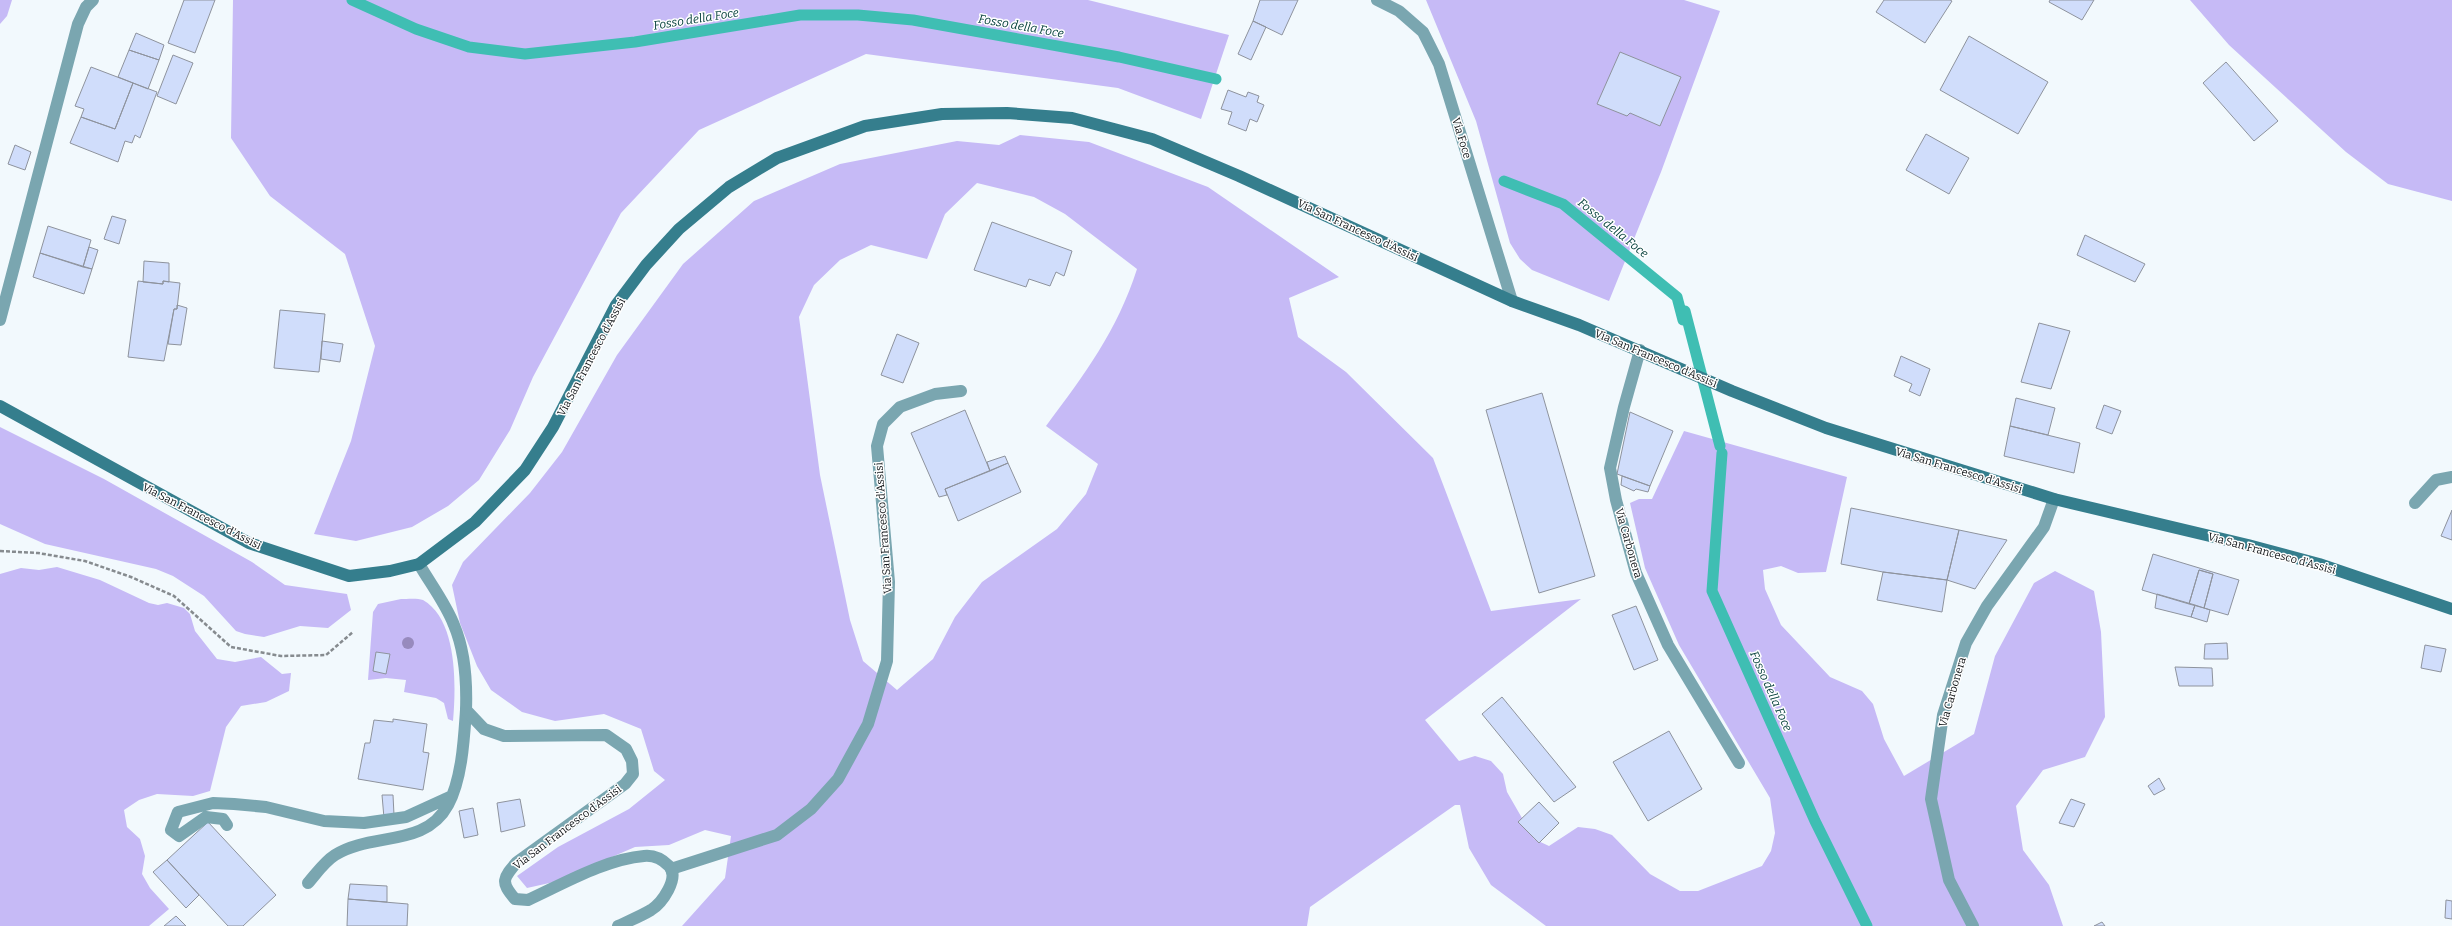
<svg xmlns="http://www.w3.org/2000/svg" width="2452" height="926" font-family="Bitter,serif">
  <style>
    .green { fill: #c6baf6; fill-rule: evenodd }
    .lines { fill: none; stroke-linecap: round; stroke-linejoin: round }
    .stream { stroke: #3fbeb3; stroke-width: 11 }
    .building { fill: #d0ddfb; stroke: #8e939d }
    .path { stroke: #868b8f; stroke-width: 2.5; stroke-dasharray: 4 2; stroke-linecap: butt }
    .lane { stroke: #7aa6b0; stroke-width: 12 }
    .street { stroke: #7aa6b0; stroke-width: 12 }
    .secondary { stroke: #357e8d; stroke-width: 12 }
    .tree { fill: #978abd }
    .labels { text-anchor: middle; stroke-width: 3; stroke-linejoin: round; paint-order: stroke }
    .street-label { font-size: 11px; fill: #111518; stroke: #fff }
    .water-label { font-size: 12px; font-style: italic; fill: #07413d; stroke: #fff }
  </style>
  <rect width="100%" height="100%" fill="#f2f9fd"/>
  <path class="green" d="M0 0H12L7 16 0 24Z
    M233 0H1088L1229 35 1201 119 1118 88 866 54 699 130 621 213 533 377 510 430 479 480 448 506 412 527 356 541 314 534 351 441 375 346 345 254 270 196 231 138Z
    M1426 0H1684L1720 11 1661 172 1609 301 1532 270 1520 259 1510 243 1476 121Z
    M2190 0H2452V201L2388 184 2346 152 2229 45Z
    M1020 135 1089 142 1208 187 1339 277 1289 298 1298 337 1346 372 1433 458 1491 611 1581 599 1425 720 1459 761 1475 756 1491 761 1503 774 1507 792 1534 839 1549 846 1578 827 1595 829 1612 835 1650 874 1680 891H1698L1762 866 1771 851 1775 833 1770 798 1679 645 1645 568 1630 503 1639 499H1652L1684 431 1847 477 1826 572 1798 573 1781 566 1763 570 1765 589 1781 625 1830 677 1862 691 1873 704 1884 739 1904 776 1974 734 1995 656 2034 583 2055 571 2094 591 2101 632 2105 717 2085 757 2043 770 2016 806 2023 850 2049 885 2063 926H1546L1491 885 1469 848 1460 805H1455L1310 907 1307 926H682L725 878 731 836 705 830 669 845 635 847 554 882 527 888 517 876 558 847 629 809 665 780 654 771 641 729 604 714 555 721 522 712 491 690 477 666 460 623 452 585 463 562 530 493 562 452 617 355 683 264 754 201 840 164 957 141 999 145ZM977 183 1034 197 1065 214 1137 269C1117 331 1085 374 1046 426L1098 464 1086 494 1057 529 982 582 955 617 933 659 897 690 863 661 850 620 820 475 799 317 814 285 840 260 871 245 927 259 945 214Z
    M0 427 104 479 252 562 285 585 347 594 351 610 328 628 300 626 264 637 245 634 236 631 204 596 173 576 156 569 45 544 0 524Z
    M57 567 100 580 149 603 158 605 167 603 184 608 190 614 195 631 217 659 235 662 261 657 282 674 291 673 289 691 266 702 241 706 226 727 210 791 193 796 157 794 139 800 124 810 127 827 140 839 145 856 142 874 150 888 169 909 149 926H0V574L21 568 39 570Z
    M401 599C407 599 418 598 423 600 458 620 456 687 453 721L448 719 444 703 436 698 404 692 406 680 386 678 368 680 373 612 378 604Z"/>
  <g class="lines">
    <path class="stream" d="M352 0 416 29 469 47 525 54 635 42 800 15H858L913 20 1119 57 1216 79
      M1504 181 1563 204 1677 297 1683 320
      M1685 311 1720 446
      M1722 453 1712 591 1815 821 1867 926"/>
  </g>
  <path class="building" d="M184 0H215L195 53 168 43Z
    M1260 0H1298L1282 35 1253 21Z
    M1884 0H1950L1952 1 1925 43 1876 12Z
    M2050 0H2094L2082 20 2049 2Z
    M1253 21 1266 27 1251 60 1238 54Z
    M136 33 164 45 159 60 129 50Z
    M1969 36 2048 82 2018 134 1940 90Z
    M129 50 159 60 148 89 118 77Z
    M1620 52 1681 77 1660 126 1630 113 1627 116 1597 104Z
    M173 55 193 63 176 104 157 96Z
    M2226 62 2278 121 2254 141 2203 83Z
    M91 67 133 83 115 129 81 117 84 109 75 106Z
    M133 83 157 92 140 138 135 135 132 143 125 141 118 162 70 143 81 117 115 129Z
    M1228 90 1246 97 1248 92 1259 96 1257 102 1264 105 1257 122 1250 119 1246 131 1228 124 1232 112 1221 109Z
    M1926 134 1969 158 1949 194 1906 170Z
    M15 145 31 152 25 170 8 164Z
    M112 216 126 220 119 244 104 239Z
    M992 222 1072 251 1064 276 1056 272 1050 286 1029 279 1026 287 974 270Z
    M48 226 91 240 83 267 40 253Z
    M2085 235 2145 264 2135 282 2077 255Z
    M89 247 98 250 92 269 83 267Z
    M40 253 92 269 84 294 33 277Z
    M144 261 169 263V282L163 281V284L143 282Z
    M138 281 163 284V281L180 283 177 309H174L164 361 128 357Z
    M177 305 187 308 181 345 168 344 174 309H177Z
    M280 310 325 314 319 372 274 368Z
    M2039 323 2070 331 2051 389 2021 382Z
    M897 334 919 343 903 383 881 375Z
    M322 341 343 344 340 362 321 359Z
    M1901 356 1930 369 1920 396 1909 391 1912 384 1894 376Z
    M1542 393 1595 576 1539 593 1486 410Z
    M2016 398 2055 408 2048 435 2010 426Z
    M2104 405 2121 411 2112 434 2096 428Z
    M965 410 990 471 945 489 947 495 939 497 911 433Z
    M1630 412 1673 431 1650 486 1617 474Z
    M2010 426 2080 443 2074 473 2004 456Z
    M1005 456 1008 463 990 471 987 462Z
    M1008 463 1021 492 958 521 945 489Z
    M1622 476 1650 486 1648 492 1636 489 1634 491 1621 485Z
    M1851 508 1959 530 1947 580 1883 572 1841 564Z
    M2452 510V540L2441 536Z
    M1959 530 2007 540 1975 589 1947 580Z
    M2153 554 2239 580 2228 615 2204 608 2213 574 2199 570 2189 604 2142 590Z
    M2199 570 2213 574 2204 608 2189 604Z
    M1883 572 1947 580 1942 612 1877 600Z
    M2157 594 2195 605 2191 617 2155 608Z
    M2195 605 2210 610 2207 622 2191 617Z
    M1636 606 1658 660 1634 670 1612 615Z
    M2227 643 2228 659H2204L2205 644Z
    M2425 645 2446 649 2441 672 2421 668Z
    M376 652 390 654 386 674 373 671Z
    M2175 667 2212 668 2213 686H2179Z
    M1502 697 1576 787 1554 802 1482 714Z
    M393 719 427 724 423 752 429 753 423 790 358 779 365 743H370L374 720 393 722Z
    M1669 731 1702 789 1648 821 1613 762Z
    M2159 778 2165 789 2154 795 2148 786Z
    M382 795H393L394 815 384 818Z
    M520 799 525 826 501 832 497 803Z
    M2071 799 2085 804 2074 827 2059 823Z
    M1539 802 1559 823 1539 843 1518 822Z
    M473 808 478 835 464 838 459 811Z
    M208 822 276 895 243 926H228L167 860Z
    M167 860 199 895 186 908 153 872Z
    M350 884 387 886V902L348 899Z
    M348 899 408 904 407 926H347Z
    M2446 900 2452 901V919L2445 918Z
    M176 916 186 926H164Z
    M2102 922 2105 926H2094Z"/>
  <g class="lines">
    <path class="path" d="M0 551 38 553 85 561 131 577 174 596 231 647 281 656 326 655 353 632"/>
    <path class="lane" d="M0 320 78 24 86 7 93 0
      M2415 503 2436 480 2452 477
      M227 825 223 819 206 817 179 836 171 830 178 812 213 803 234 804 266 807 324 821 364 823 406 817 452 796
      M671 869 777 835 811 809 838 779 868 724 887 661 889 582 877 446 883 424 900 407 935 394 961 391
      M308 883C316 874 324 862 335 855 371 832 425 848 448 805 462 779 464 739 466 710"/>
    <path class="street" d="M1377 0 1399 11 1423 32 1439 64 1512 301
      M1640 350 1624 407 1610 468 1616 500 1636 573 1668 645 1739 763
      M419 564C430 583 446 604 454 625 465 651 467 682 466 710L484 729 504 736 606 735 626 749 632 761 633 774 625 784 517 862C503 878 500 882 515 899L528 900C563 884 606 859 644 856 654 855 663 860 669 866 680 878 662 903 651 910 641 916 629 921 618 926
      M1973 926 1949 880 1931 799 1943 715 1966 643 1987 606 2044 527 2054 499"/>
    <path class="secondary" d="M0 406 249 543 349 576 390 571 419 564 475 522 525 470 553 427 616 305 646 265 679 229 729 187 777 158 865 126 942 114 1007 113 1072 118 1152 139 1239 176 1512 301 1579 325 1732 391 1826 428 2054 499 2248 545 2319 564 2452 609"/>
  </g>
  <circle class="tree" cx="408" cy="643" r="6"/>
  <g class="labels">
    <g class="street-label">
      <text transform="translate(1462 138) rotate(73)" y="4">Via Foce</text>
      <text transform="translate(1358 230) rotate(25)" y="4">Via San Francesco d'Assisi</text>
      <text transform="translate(591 357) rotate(-62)" y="4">Via San Francesco d'Assisi</text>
      <text transform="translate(1656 358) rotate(23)" y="4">Via San Francesco d'Assisi</text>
      <text transform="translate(1959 470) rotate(17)" y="4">Via San Francesco d'Assisi</text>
      <text transform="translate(202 516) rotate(27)" y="4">Via San Francesco d'Assisi</text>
      <text transform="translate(883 528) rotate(-94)" y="4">Via San Francesco d'Assisi</text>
      <text transform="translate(1629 543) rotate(74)" y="4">Via Carbonera</text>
      <text transform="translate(2272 553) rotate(15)" y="4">Via San Francesco d'Assisi</text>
      <text transform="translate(1952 692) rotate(-74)" y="4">Via Carbonera</text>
      <text transform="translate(567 827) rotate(-37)" y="4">Via San Francesco d'Assisi</text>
    </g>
    <g class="water-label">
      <text transform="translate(696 19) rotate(-9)" y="4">Fosso della Foce</text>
      <text transform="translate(1021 26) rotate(10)" y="4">Fosso della Foce</text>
      <text transform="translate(1613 228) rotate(39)" y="4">Fosso della Foce</text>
      <text transform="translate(1771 691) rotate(66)" y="4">Fosso della Foce</text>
    </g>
  </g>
</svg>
